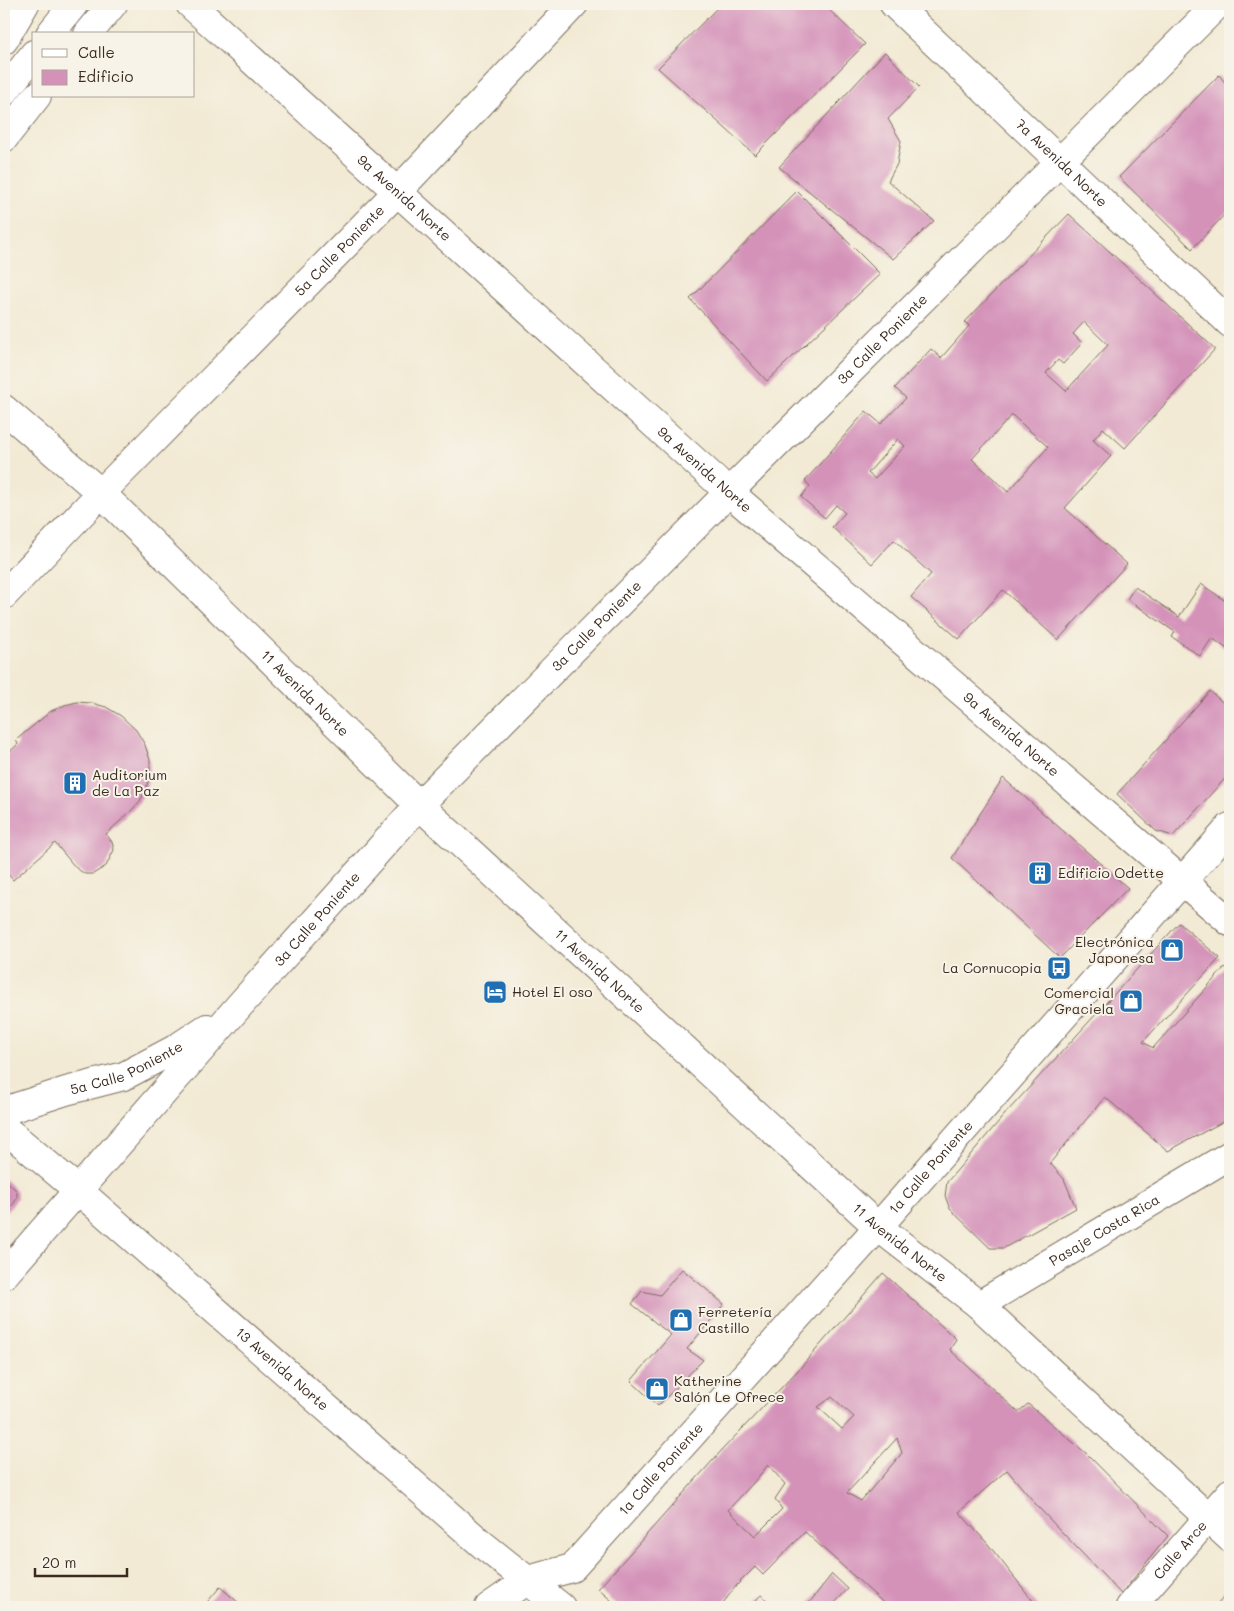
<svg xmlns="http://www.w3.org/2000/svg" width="1234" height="1611" font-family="Mali,sans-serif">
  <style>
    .building { fill: #d492b9; fill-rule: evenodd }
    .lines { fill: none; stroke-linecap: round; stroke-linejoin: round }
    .minor-casing { stroke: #7b6d5e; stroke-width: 30 }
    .major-casing { stroke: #7b6d5e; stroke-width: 30 }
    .minor { stroke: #fff; stroke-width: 28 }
    .major { stroke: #fff; stroke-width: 28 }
    .labels { text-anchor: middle; stroke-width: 4; stroke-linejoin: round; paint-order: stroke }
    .street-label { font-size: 14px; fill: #3b2a1e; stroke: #f7f3e8 }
    .poi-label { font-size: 14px; fill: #3b2a1e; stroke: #f7f3e8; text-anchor: start }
  </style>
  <rect width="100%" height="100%" fill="#f7f3e8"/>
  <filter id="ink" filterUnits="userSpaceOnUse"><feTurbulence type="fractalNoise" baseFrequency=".02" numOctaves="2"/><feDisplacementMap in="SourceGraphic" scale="10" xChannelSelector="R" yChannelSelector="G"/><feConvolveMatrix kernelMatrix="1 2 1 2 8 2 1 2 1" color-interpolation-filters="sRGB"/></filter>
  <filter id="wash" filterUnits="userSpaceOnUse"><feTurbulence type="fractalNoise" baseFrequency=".0096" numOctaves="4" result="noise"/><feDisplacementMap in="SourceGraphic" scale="20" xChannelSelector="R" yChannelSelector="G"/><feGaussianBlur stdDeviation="1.12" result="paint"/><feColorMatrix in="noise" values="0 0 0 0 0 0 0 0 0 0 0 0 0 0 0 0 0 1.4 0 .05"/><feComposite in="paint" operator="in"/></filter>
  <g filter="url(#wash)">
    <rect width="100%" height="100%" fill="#f2ead4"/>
    <g id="blocks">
      <path class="building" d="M721 4H823L865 44 755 155 658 68Z
        M885 52 919 87 888 119 901 141 897 164 888 181 934 221 893 259 779 167Z
        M1219 75 1227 85 1230 82V209L1192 249 1119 177Z
        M797 191 880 274 767 381 690 299Z
        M1069 214 1215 349 1125 448 1103 428 1093 440 1111 456 1065 508 1127 564 1058 640 1003 590 959 639 911 597 931 574 894 540 872 564 832 527 845 513 836 505 825 518 801 497 810 486 805 481 866 411 881 424 906 398 895 388 931 349 941 358 969 326 965 322ZM1084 322 1108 345 1066 391 1046 373 1058 360 1063 364 1082 343 1073 334ZM1012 415 1048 447 1008 492 972 459ZM898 439 905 446 875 479 868 473Z
        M1201 584 1230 604V651L1212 638 1200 656 1172 637 1175 632 1127 599 1135 587 1179 617Z
        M1210 691 1230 709V773L1173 836 1156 831 1117 794Z
        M77 702 92 703 106 707 121 716 136 730 145 745 150 760V776L145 791 140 801 131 811 106 834 112 842 114 850 106 866 93 874H85L76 868 55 843 13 880 4 870V757L18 744 16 740 51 711 65 705Z
        M1003 778 1128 888 1060 958 952 858Z
        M1179 923 1220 958 1143 1042 1153 1048 1225 967 1230 972V1118L1168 1151 1105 1097 1050 1163 1064 1179 1076 1208 1004 1248H990L950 1209 945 1196 947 1182 1006 1113Z
        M4 1179 17 1191V1198L14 1203 4 1215Z
        M682 1269 724 1304 687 1349 703 1360 658 1406 631 1381 671 1335 632 1304 642 1291 660 1295Z
        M883 1273 956 1339 950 1350 1018 1412 1028 1404 1087 1454 1168 1536 1121 1594 1039 1508 1007 1470 959 1512 987 1543 1038 1607H888L805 1532 763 1575 755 1567 736 1586 720 1607H619L598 1589 722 1450 801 1367ZM832 1397 854 1417 842 1429 818 1407ZM897 1438 902 1453 861 1501 847 1493ZM768 1465 785 1484 775 1499 782 1509 755 1536 728 1510 755 1481Z
        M832 1574 848 1589 831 1607H806Z
        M220 1587 244 1607H203Z
        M761 1595 775 1607H749Z
        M1224 1597 1230 1602V1607H1215Z"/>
    </g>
  </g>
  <g filter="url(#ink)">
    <use href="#blocks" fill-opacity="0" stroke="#7b6d5e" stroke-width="1"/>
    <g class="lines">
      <g class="minor-casing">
        <g id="minor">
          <path id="s1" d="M894 4 1230 323"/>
          <path id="s2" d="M4 595 101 493 398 191 574 4"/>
          <path id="s3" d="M4 1111 66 1091 124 1076 175 1049 207 1028"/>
          <path id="s4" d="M4 1128 78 1190 483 1545 561 1607"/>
          <path id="s5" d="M4 1275 239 1006 419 805 729 492 1218 4"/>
          <path id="s6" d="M979 1305 1230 1155"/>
          <path id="s7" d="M1130 1607 1230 1493"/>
        </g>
      </g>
      <g class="major-casing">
        <g id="major">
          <path id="s8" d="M190 4 729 492 1230 922"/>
          <path d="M50 34 74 4"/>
          <path d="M88 34 113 4"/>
          <path d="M4 40 25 4"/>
          <path d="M4 92 34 54"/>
          <path d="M4 138 37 96"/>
          <path id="s9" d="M4 409 101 493 419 805 878 1227 979 1305 1230 1538"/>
          <path id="s10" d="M489 1607 528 1580 572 1568 878 1227 1230 827"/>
        </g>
      </g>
      <use href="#minor" class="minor"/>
      <use href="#major" class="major"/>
    </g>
  </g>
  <defs>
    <g id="building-square" transform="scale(1.25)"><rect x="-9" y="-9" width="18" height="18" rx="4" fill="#1f6fb2" stroke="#f7f3e8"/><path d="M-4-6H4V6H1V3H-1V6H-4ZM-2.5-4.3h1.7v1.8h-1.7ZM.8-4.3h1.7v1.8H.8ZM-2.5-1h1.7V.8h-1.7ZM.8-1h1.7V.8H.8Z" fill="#fff"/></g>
    <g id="shop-square" transform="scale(1.25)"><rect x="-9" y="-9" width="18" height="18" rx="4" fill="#1f6fb2" stroke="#f7f3e8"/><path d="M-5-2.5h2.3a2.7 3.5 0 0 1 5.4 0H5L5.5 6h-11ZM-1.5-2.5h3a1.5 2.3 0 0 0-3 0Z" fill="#fff"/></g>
    <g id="bus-square" transform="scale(1.25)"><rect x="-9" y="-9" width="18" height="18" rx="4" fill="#1f6fb2" stroke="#f7f3e8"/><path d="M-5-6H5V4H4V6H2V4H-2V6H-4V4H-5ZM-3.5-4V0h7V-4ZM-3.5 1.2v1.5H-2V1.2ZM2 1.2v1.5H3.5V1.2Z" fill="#fff"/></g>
    <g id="hotel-square" transform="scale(1.25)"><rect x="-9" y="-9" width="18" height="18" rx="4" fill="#1f6fb2" stroke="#f7f3e8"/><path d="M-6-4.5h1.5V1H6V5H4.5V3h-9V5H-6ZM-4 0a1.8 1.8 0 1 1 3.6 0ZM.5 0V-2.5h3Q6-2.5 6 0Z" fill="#fff"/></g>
  </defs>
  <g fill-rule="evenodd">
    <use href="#building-square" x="75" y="783"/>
    <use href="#building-square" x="1040" y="873"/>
    <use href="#shop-square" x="1172" y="950"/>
    <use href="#bus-square" x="1059" y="968"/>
    <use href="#hotel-square" x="495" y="992"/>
    <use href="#shop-square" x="1131" y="1001"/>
    <use href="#shop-square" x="681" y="1320"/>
    <use href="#shop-square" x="657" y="1389"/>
  </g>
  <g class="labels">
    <g class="street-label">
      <text dy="5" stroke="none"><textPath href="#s1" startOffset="231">7a Avenida Norte</textPath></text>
      <text dy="5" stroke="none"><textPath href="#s8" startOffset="289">9a Avenida Norte</textPath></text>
      <text dy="5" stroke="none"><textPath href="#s2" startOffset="481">5a Calle Poniente</textPath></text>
      <text dy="5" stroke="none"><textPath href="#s5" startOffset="1284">3a Calle Poniente</textPath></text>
      <text dy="5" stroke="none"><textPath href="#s8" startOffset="694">9a Avenida Norte</textPath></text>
      <text dy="5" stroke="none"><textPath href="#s5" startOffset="879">3a Calle Poniente</textPath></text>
      <text dy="5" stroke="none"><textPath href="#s9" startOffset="414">11 Avenida Norte</textPath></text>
      <text dy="5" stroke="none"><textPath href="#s8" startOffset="1099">9a Avenida Norte</textPath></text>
      <text dy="5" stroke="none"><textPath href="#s5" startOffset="474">3a Calle Poniente</textPath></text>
      <text dy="5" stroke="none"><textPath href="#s9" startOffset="819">11 Avenida Norte</textPath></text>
      <text dy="5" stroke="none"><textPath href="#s3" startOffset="130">5a Calle Poniente</textPath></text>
      <text dy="5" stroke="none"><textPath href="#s10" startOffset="631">1a Calle Poniente</textPath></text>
      <text dy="5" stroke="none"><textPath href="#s6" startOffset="146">Pasaje Costa Rica</textPath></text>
      <text dy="5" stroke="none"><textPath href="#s9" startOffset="1224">11 Avenida Norte</textPath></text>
      <text dy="5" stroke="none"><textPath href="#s4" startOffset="368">13 Avenida Norte</textPath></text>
      <text dy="5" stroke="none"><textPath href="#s10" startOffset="226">1a Calle Poniente</textPath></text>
      <text dy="5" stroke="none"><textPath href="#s7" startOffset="76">Calle Arce</textPath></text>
    </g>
    <g class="poi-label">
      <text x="92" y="780">Auditorium<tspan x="92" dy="16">de La Paz</tspan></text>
      <text x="1058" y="878">Edificio Odette</text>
      <text x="1154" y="947" text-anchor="end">Electrónica<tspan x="1154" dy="16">Japonesa</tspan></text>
      <text x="1042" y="973" text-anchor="end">La Cornucopia</text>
      <text x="512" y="997">Hotel El oso</text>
      <text x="1114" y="998" text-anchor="end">Comercial<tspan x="1114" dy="16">Graciela</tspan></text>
      <text x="698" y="1317">Ferretería<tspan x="698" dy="16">Castillo</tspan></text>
      <text x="674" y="1386">Katherine<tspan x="674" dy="16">Salón Le Ofrece</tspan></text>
    </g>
  </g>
  <rect width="1234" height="1611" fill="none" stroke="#f7f3e8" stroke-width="20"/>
  <rect x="32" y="32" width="162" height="65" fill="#f7f3e8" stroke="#aca397"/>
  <rect x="42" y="49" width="25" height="8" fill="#ffffff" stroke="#aca397"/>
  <text x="78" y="58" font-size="15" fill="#3b2a1e">Calle</text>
  <rect x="42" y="70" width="25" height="15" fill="#d492b9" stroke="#aca397"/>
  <text x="78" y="82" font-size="15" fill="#3b2a1e">Edificio</text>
  <path d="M35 1568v8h92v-8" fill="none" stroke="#3b2a1e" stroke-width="2.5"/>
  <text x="42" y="1568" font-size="15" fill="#3b2a1e" stroke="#f7f3e8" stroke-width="4" paint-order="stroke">20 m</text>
</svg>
